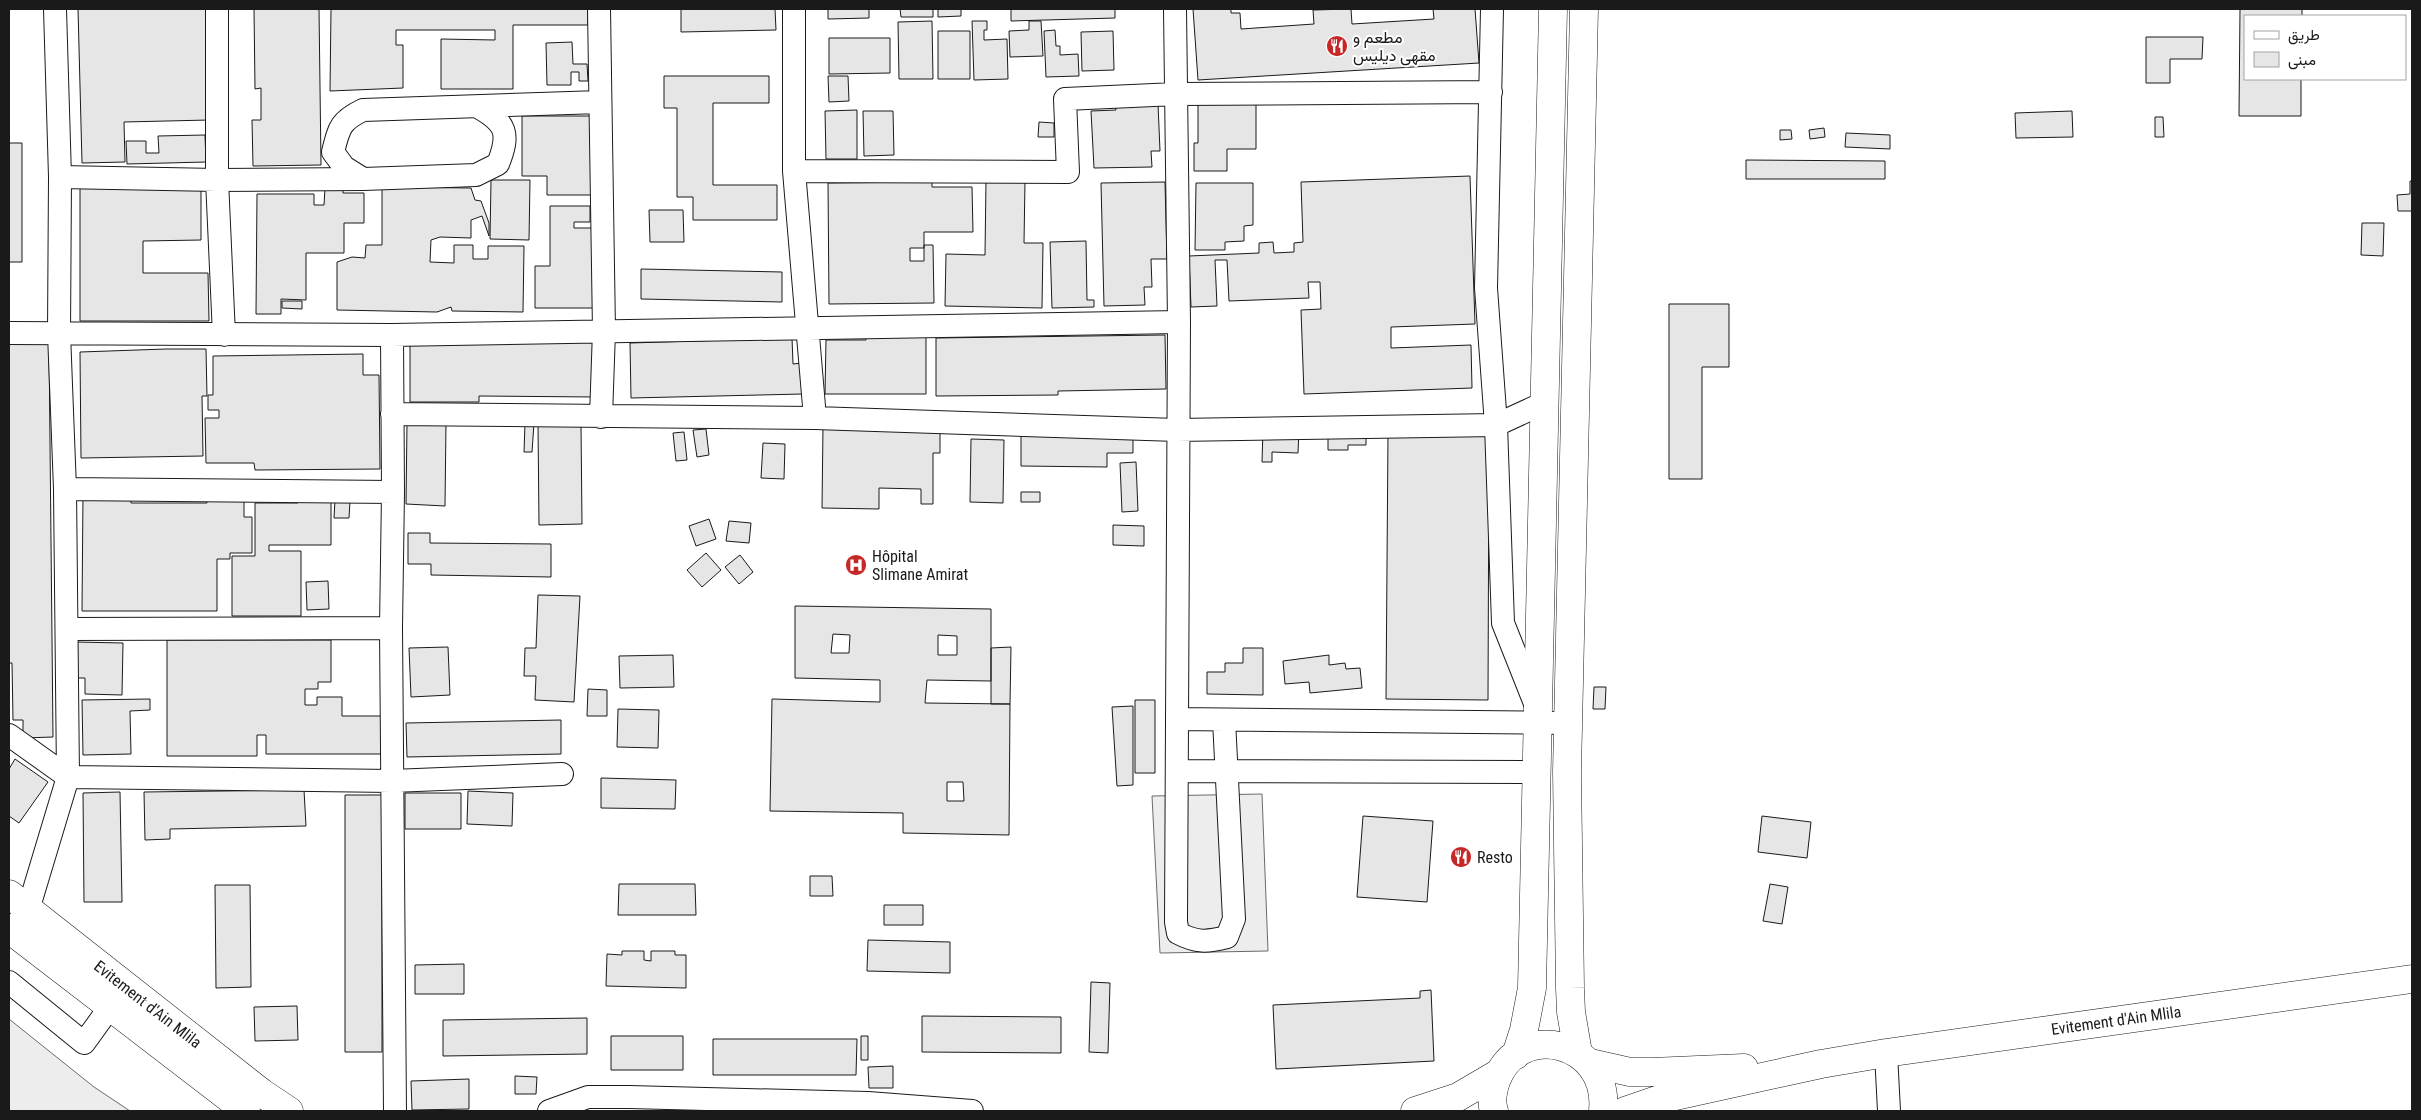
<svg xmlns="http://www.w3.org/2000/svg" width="2421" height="1120" font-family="'Roboto Condensed',Vazirmatn,sans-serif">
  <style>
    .built { fill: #ededed; stroke: #6a6a6a }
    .building { fill: #e6e6e6; stroke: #1a1a1a; fill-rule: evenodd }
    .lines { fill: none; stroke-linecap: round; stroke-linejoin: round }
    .minor-casing { stroke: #1a1a1a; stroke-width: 24 }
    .major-casing { stroke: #1a1a1a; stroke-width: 29 }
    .highway-casing { stroke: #1a1a1a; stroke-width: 29 }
    .minor { stroke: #fff; stroke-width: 22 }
    .major { stroke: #fff; stroke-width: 28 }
    .highway { stroke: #fff; stroke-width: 28 }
    .labels { text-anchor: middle; stroke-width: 4; stroke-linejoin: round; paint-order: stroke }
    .poi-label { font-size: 16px; fill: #1a1a1a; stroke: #fff; text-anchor: start }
    .street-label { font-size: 16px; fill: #1a1a1a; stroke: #fff }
  </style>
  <rect width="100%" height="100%" fill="#fff"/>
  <path class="built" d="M1262 794 1268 951 1160 953 1152 796Z
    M9 1019 94 1087 130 1111H9Z"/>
  <path class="building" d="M78 9H206L209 120 124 122 125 162 82 163Z
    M254 9H319L321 165 253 166 252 120H261V88L255 89Z
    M331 9H588V25H513V89H441V39L495 40V30H396V45H403V88L330 91Z
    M681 9H775L776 30 681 32Z
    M828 9H869V18L828 19Z
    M900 9H933V17H901Z
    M938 9H961V16L938 17Z
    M1011 9H1129H1115V18L1011 21Z
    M1193 9H1231V13H1240L1241 29 1314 24 1313 10 1351 9 1352 24 1434 19 1433 9H1475L1479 63 1198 80Z
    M2240 9H2302V16H2245V79H2301V116H2239Z
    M932 21 933 79H899L898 22Z
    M972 21H987V30H984V40L1007 39 1008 79 974 80Z
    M1029 21H1041L1043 56 1010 57 1009 31 1029 30Z
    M1055 30 1056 46H1060V55L1078 54 1079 76 1046 77 1044 31Z
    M938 31H970V79H938Z
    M1113 31 1114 70 1082 71 1081 32Z
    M2146 37H2203L2202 59H2170V83H2146Z
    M829 38H890V73L829 74Z
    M572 42 573 64H587L588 81H579V72H571V85H547L546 43Z
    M664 76H769V103H713V185H777V220H693V197H677V108H664Z
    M828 76H848L849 101 829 102Z
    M1158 104 1160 151H1151L1152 167 1094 168 1091 111 1116 110 1115 106Z
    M1198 104H1256V149H1227V171H1194V143H1198Z
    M857 110V159H826L825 111Z
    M863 111H893L894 155 864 156Z
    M2072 111 2073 137 2016 138 2015 113Z
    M522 116H592V195H547V176H522Z
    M2155 117H2163L2164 137H2155Z
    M1039 122 1054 123V137H1038Z
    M1824 128 1825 137 1810 139 1809 130Z
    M1780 130H1791L1792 139 1780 140Z
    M1846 133 1890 135V149L1845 147Z
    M205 135 206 162 127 164 126 141H146V153H159L158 136Z
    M9 143H22V262H9Z
    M1746 160 1885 161V179H1746Z
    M1470 176 1475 324 1391 327V348L1471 345 1472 388 1304 394 1301 310 1321 309 1320 282H1308L1309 298 1229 301 1227 260H1215L1217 306 1191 307 1189 256 1259 253V243L1273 242 1274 253 1294 252V243L1303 242 1301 182Z
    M491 180H530L529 240 490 239Z
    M986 180 1025 181 1024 243H1043L1042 308 945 306 946 254 985 255Z
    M2410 181H2412V211H2398L2397 195 2410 194Z
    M932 182V187H972L973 232H924V248H910V261H924V245H933L934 303 829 304 828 183Z
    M1165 182 1167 259H1151L1152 287H1144L1145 305 1104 306 1101 183Z
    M1196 183H1253V225L1244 226V241L1225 242V250H1195Z
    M80 186H201V240L143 241V273H208L209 321H80Z
    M382 187 471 188 475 200 481 201 489 223V236L482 216 471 220V238L440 237 431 240 430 262 454 263V245H473V259H488V246H524L523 312 452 311 451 307 437 312 337 310V262L352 257 365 258 366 245H382Z
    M325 188H343V193H364V223H344V253H306V300L281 299V314H256L257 194H314V205H324Z
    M550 206H590V222H574V228H592L598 308H535V266H550Z
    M649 210H683L684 242H650Z
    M2362 223H2384L2383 256 2361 255Z
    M1086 241 1087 300H1094V307L1052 308 1050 242Z
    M641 269 782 272V302L641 299Z
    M282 301H302V309L282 308Z
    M1669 304H1729V367H1702V479H1669Z
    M1165 335 1166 389 1058 391V395L936 396V338Z
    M866 336H926V394H825L826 340H866Z
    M792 338 793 364 802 363 803 394 631 398 630 343Z
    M556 342H597L596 397 479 396V402H410V343Z
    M49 343 53 737 23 738V720H13L12 663H9V344Z
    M166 349H206L207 396H202L203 456 81 458 80 352Z
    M363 354V375H379L380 469 255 470 254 463H206L205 418H219V410H208V395H213V356Z
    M407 423H446L445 506 406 504Z
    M525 423H534L532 452H524Z
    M538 424H581L582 524 539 525Z
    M823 426 940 428V453H933V504H921V489L879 488V509L822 508Z
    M706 429 709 455 697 457 693 430Z
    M1263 429 1299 430 1298 453 1272 452V462H1262Z
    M1021 431 1133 432V453H1107V467L1021 466Z
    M684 432 687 460 676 461 673 433Z
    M1328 432H1366V445H1348V450H1328Z
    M1388 432 1489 433 1488 700 1386 699Z
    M971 439 1004 440 1003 503 970 502Z
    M763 443 785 444 784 479 761 478Z
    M1136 462 1138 511 1122 512 1120 463Z
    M1021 492H1040V502H1021Z
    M83 493H131V503H207V497H244V517H252V553H230V559H217V611H82Z
    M298 498H331V545H269V551H301V616H232V556H255V503H298Z
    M335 500 350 501 349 518H334Z
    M709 519 716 539 696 546 689 526Z
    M729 521 751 523 749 543 726 541Z
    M1113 525 1144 526V546L1113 545Z
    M408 533H430V543L551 544V577L431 575V564H408Z
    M706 553 721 570 702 587 687 570Z
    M740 555 753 572 739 584 725 567Z
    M328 581 329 609 307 610 306 582Z
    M538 595 580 596 574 702 535 700 536 676H524L525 648H536Z
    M795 606 991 609V681L927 680 925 703 1010 704 1009 835 903 833V813L770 811 772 699 880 702V680L795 678ZM833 634 850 635 849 653H831ZM938 635 957 636V655H938ZM947 782H963L964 801H947Z
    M167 640H331V682H318V689H305V705H317V697H342V716H384V754H266V735H257V756H167Z
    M76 642 123 643 122 695 85 694V678H76Z
    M448 647 450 695 411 697 409 648Z
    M1011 647 1010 704H991V648Z
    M1243 648H1263V695L1207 694V672H1225V663H1243Z
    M673 655 674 687 620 688 619 656Z
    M1329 655V665L1345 663 1346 669 1360 668 1362 688 1310 693 1309 682 1285 684 1283 661Z
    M1594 687H1606L1605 709H1593Z
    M588 689 607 690V716H587Z
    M150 699V710L130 711 131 754 83 755 82 700Z
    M1135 700H1155V773H1135Z
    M1133 706V785L1117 786 1112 707Z
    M618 709 659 710 658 748 617 747Z
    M561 720V754L407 757 406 723Z
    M15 759 48 782 19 823 9 816V769Z
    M601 778 676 780 675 809 601 808Z
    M304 790 306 826 170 829V839L145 840 144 792Z
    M468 791 513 793 512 826 467 824Z
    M120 792 122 902H84L83 793Z
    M405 793H461V829H405Z
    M345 795H382V1052H345Z
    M1363 816 1433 821 1427 902 1357 897Z
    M1762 816 1811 822 1807 858 1758 852Z
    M810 876H832L833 896H810Z
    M619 884H695L696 915H618Z
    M1770 884 1788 887 1782 924 1763 921Z
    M215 885H250L251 987 216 988Z
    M884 905H923V925H884Z
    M868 940 950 942V973L867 971Z
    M622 951H644V960L651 961V951H675V955H686V988L606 986 607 954 622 955Z
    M464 964V994H415V965Z
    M1091 982 1110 983 1108 1053 1089 1052Z
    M1431 990 1434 1061 1276 1069 1273 1005 1420 998V991Z
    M297 1006 298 1040 255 1041 254 1007Z
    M922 1016 1061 1017V1053L922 1052Z
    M587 1018V1054L443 1056V1020Z
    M611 1036H683V1070H611Z
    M861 1036H868V1060H861Z
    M713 1039H857L856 1075H713Z
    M893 1066V1088H869L868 1067Z
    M515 1076 537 1077 536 1094H515Z
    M469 1079V1109L412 1110 411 1081Z
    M442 1110V1111H409Z"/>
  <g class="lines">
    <g class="minor-casing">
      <path id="minor" d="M217 9V180L224 335
        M599 9 604 331 601 417
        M794 9V171L815 418
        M1175 9 1179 322 1176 922 1178 933C1197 943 1207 942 1227 937L1234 919 1224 720
        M1492 9 1486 288 1496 425 1544 403
        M478 107C507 123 510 134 498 164L476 175 363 179 344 167 333 152C339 128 340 121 363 110L600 102
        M794 171 1068 172 1065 99 1176 94 1491 92
        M60 177 217 180 363 179
        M9 333 392 335 1179 322
        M392 414 815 418 1177 430 1496 425 1503 623 1536 706
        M65 489 393 492 392 335
        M391 628 395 1111
        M67 629 391 628 393 492
        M1178 719 1568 723
        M9 735 68 777 392 781 562 774
        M1178 771 1537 772
        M18 922 28 910 68 777 65 489 59 333 60 177 55 9
        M9 982 84 1043 110 1007
        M1886 1053 1889 1111
        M549 1111 588 1097H629L868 1103 972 1111"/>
    </g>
    <g class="major-casing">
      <path id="major" d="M1590 1063 1630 1072H1652L1744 1068
        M1625 1111 1657 1100 1821 1064 1886 1053 2412 979"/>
    </g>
    <g class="highway-casing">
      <path id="highway" d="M9 894 262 1093 289 1111
        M9 929 246 1111
        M1578 1053 1571 1012 1570 988 1567 772 1584 9
        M1516 1055 1524 1030 1532 988 1553 9
        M1415 1111 1458 1097 1499 1073
        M1494 1111C1491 1102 1493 1090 1496 1081 1519 1019 1610 1041 1603 1111"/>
    </g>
    <use href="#minor" class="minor"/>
    <use href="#major" class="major"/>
    <use href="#highway" class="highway"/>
  </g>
  <defs>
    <g id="restaurant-disc" transform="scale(1.125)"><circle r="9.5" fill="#c62828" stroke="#fff"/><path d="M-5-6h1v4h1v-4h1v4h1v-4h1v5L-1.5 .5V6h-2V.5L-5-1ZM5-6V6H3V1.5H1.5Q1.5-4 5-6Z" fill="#fff"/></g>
    <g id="hospital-disc" transform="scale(1.125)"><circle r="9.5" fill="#c62828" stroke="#fff"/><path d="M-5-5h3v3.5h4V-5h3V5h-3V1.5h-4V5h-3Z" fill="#fff"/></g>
  </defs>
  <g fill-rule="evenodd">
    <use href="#restaurant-disc" x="1337" y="46"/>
    <use href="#hospital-disc" x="856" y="565"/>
    <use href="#restaurant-disc" x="1461" y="857"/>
  </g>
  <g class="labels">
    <g class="poi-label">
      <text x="1353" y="43">مطعم و<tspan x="1353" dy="18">مقهى ديليس</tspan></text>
      <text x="872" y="562">Hôpital<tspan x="872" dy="18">Slimane Amirat</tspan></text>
      <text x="1477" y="863">Resto</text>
    </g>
    <g class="street-label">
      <text transform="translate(148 1004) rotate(38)" y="6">Evitement d'Ain Mlila</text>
      <text transform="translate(2116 1020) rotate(-8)" y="6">Evitement d'Ain Mlila</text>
    </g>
  </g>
  <rect width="2421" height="1120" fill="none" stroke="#1a1a1a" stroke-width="20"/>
  <rect x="2244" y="15" width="162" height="65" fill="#ffffff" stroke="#a3a3a3"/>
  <rect x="2254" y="31" width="25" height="8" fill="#ffffff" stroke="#a3a3a3"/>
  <text x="2288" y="40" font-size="15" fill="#1a1a1a">طريق</text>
  <rect x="2254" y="52" width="25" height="15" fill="#e6e6e6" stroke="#a3a3a3"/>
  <text x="2288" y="65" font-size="15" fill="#1a1a1a">مبنى</text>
</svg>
